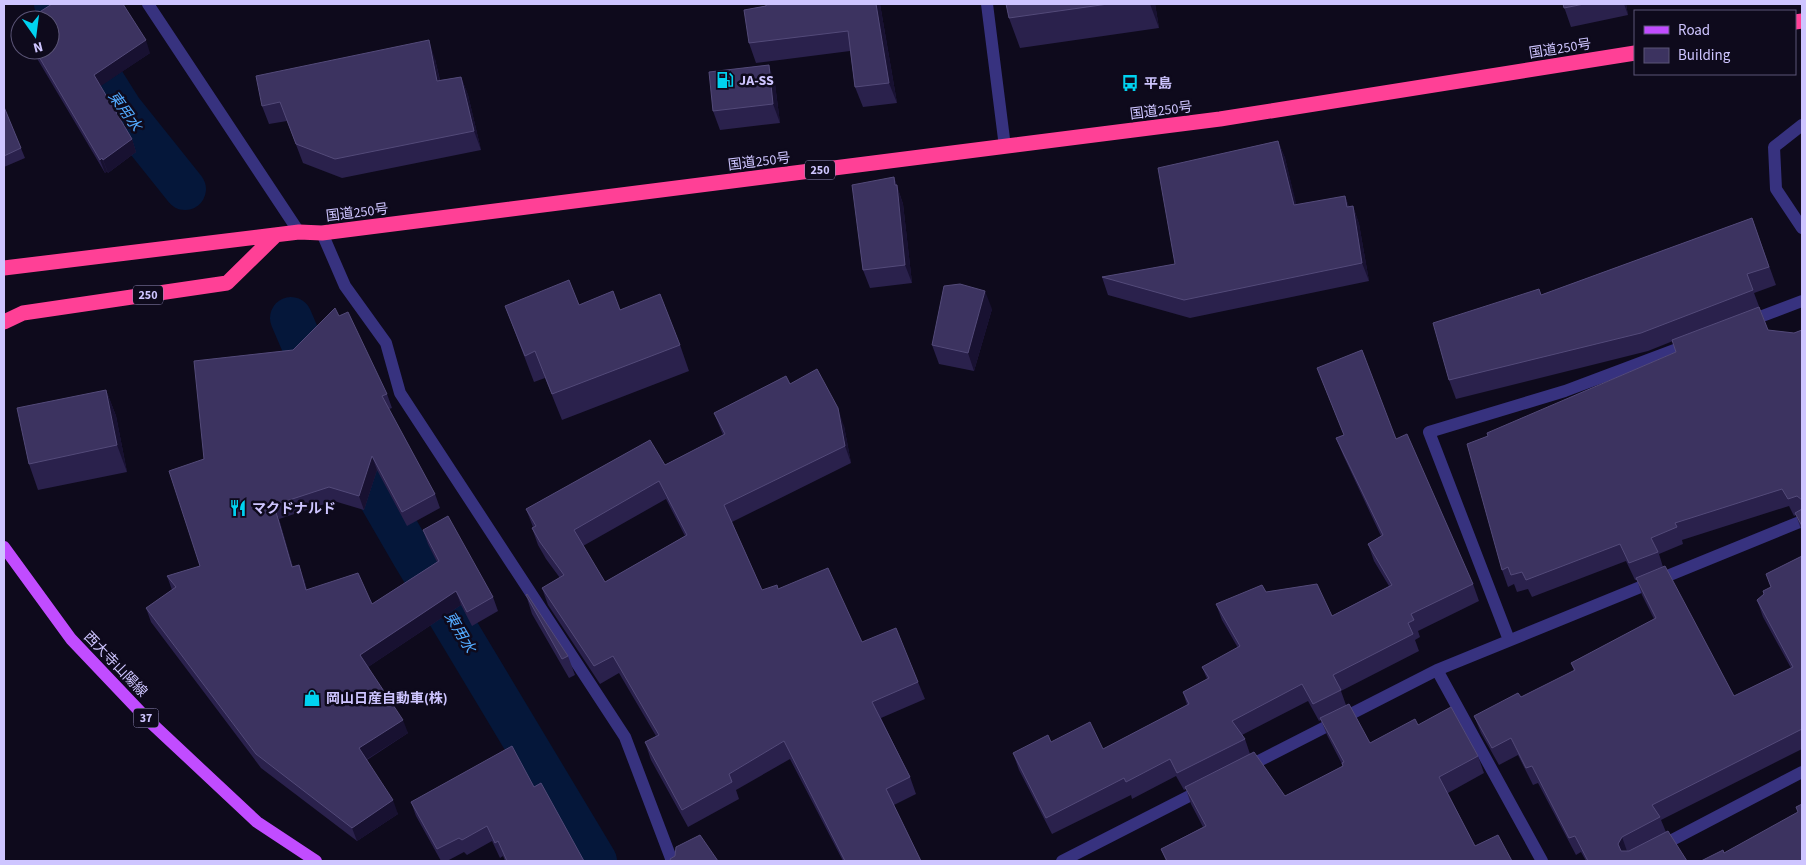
<svg xmlns="http://www.w3.org/2000/svg" width="1806" height="865" font-family="'Source Sans 3','Noto Sans JP',sans-serif">
  <style>
    .lines { fill: none; stroke-linecap: round; stroke-linejoin: round }
    .canal { stroke: #05173a; stroke-width: 42 }
    .minor { stroke: #37327f; stroke-width: 12 }
    .major { stroke: #c14cff; stroke-width: 12 }
    .highway { stroke: #ff4096; stroke-width: 15 }
    .wall { fill: #2a214c; fill-rule: evenodd }
    .shaded-wall { fill: #181131 }
    .building { fill: #3c3360; stroke: #534a79; fill-rule: evenodd }
    .labels { text-anchor: middle; stroke-width: 5; stroke-linejoin: round; paint-order: stroke }
    .shield { fill: #0e0a1c; stroke: #948dbb; stroke-width: 1 }
    .shield-label { font-size: 12px; font-weight: bold; fill: #cec5ff }
    .street-label { font-size: 14px; fill: #cec5ff; stroke: #0e0a1c }
    .poi-label { font-size: 14px; font-weight: bold; fill: #cec5ff; stroke: #0e0a1c; text-anchor: start }
    .water-label { font-size: 15px; font-style: italic; fill: #53abff; stroke: #0e0a1c }
  </style>
  <rect width="100%" height="100%" fill="#0e0a1c"/>
  <g class="lines">
    <path class="canal" d="M55 4 121 109 185 189
      M291 318 336 423 413 556 596 861"/>
    <path class="minor" d="M148 4 299 232
      M987 4 1005 147
      M1802 125 1774 147 1776 189 1802 228
      M322 233 345 286 386 343 400 393 625 737 672 861
      M1749 321 1802 301
      M1509 640 1429 432 1565 391 1690 344
      M1437 670 1542 861
      M1245 768 1437 670 1802 521
      M1062 861 1203 789
      M1632 861 1802 772"/>
    <path class="major" d="M4 547 71 639 148 720 257 822 316 861"/>
    <path class="highway" d="M1795 22 1802 21
      M4 268 299 232 322 233 1220 119 1635 53
      M4 322 23 313 227 283 276 235"/>
  </g>
  <path class="wall" d="M880 4 897 103 863 107 855 87 850 51 756 63 749 43 766 6Z
    M1006 4H1155L1159 28 1020 48 1009 18Z
    M1563 4H1626L1628 15 1571 27Z
    M32 50 150 53 100 86 132 139 136 152 108 173 107 171 105 173Z
    M435 59 440 80 461 77 468 95 481 150 342 178 303 163 287 121 269 124 262 106Z
    M775 84 780 123 720 130 713 111Z
    M4 107 25 158 4 167Z
    M1278 141 1285 158 1296 205 1345 196 1349 207 1353 206 1359 224 1369 281 1190 318 1108 295 1102 277 1175 264Z
    M894 177 903 204 912 283 870 288 863 270Z
    M1752 218 1776 285 1754 293 1768 330 1794 333 1802 330V532L1796 515 1794 516 1789 506 1682 540 1683 544 1659 554 1663 567 1734 696 1791 668 1763 617 1757 600 1764 595 1771 587 1766 574 1802 556V749L1661 820 1666 832 1687 861H1586L1581 852 1576 855 1538 783 1533 785 1518 755 1499 765 1481 733 1474 716 1521 697 1574 671 1571 663 1654 619 1642 595 1637 580H1635L1626 561 1532 597 1528 589 1517 592 1514 584 1508 587 1502 570 1488 436 1676 352 1673 341 1648 351 1456 399 1449 380 1541 295Z
    M579 305 620 310 680 345 689 371 562 420 545 378 534 382 505 306Z
    M992 309 974 371 939 364 932 345Z
    M339 316 387 394 392 408 389 409 435 494 440 508 407 526 377 470 364 510 334 501 279 519 293 567 304 579 307 590 372 604 437 562 428 544 423 530 493 597 498 611 472 626 461 605 368 667 408 733 367 760 398 814 357 841 261 768 151 622 146 608 172 590 167 576 200 566 204 459 293 350Z
    M1317 368 1396 439 1473 584 1479 601 1418 631 1420 637 1415 640 1419 651 1341 691 1346 705 1370 743 1418 725 1478 756 1484 773 1448 793 1475 846 1512 861H1166L1161 849 1203 827 1191 804 1186 789 1184 790 1176 776 1132 799 1131 795 1052 834 1019 770 1013 753 1051 742 1103 749 1187 705 1183 692 1207 679 1202 667 1238 648 1222 620 1216 604 1266 592 1332 616 1389 586 1374 561 1368 544 1381 536 1343 455 1336 438 1344 435ZM1308 701 1319 721 1321 720 1327 735 1343 766 1285 796 1250 754 1245 739 1242 735Z
    M790 384 844 426 851 463 732 522 762 590 778 589 862 642 918 682 925 699 881 718 910 777 916 794 894 805 921 861H843L790 759 736 790 739 799 688 827 651 760 645 742 656 736 619 673 600 684 548 605 542 588 560 578 546 559 538 545 532 528 533 527 526 509 665 465 723 435 714 413ZM666 499 685 536 605 582 583 546Z
    M106 390 116 416 127 472 38 490 29 464Z
    M526 595 568 656 575 675 569 678 532 614Z
    M534 787 584 861H505L503 856 500 858 492 841 467 855 464 852 447 861H441L416 816 411 802Z"/>
  <path class="shaded-wall" d="M876 4H880L897 103 889 83Z
    M1150 4H1155L1159 28Z
    M1624 4H1626L1628 15Z
    M146 40 150 53 98 88 94 75Z
    M429 40 435 59 444 100 437 81Z
    M769 65 775 84 780 123 773 104Z
    M461 77 468 95 481 150 474 131Z
    M132 139 136 152 108 173 103 160Z
    M1278 141 1285 158 1301 223 1294 205Z
    M102 158 107 171 105 173 100 160Z
    M894 177 903 204 912 283 905 265Z
    M1345 196 1352 214 1347 207Z
    M1353 206 1359 224 1369 281 1362 263Z
    M985 291 992 309 974 371 968 353Z
    M106 390 116 416 127 472 117 445Z
    M838 408 844 426 851 463 845 446Z
    M372 456 377 470 364 510 359 496Z
    M274 505 279 519 297 581 292 567Z
    M299 565 304 579 311 604 306 590Z
    M456 591 461 605 365 669 360 655Z
    M403 720 408 733 364 761 359 748Z
    M393 800 398 814 357 841 352 828Z
    M1622 837 1628 854 1624 861 1618 844Z"/>
  <path class="building" d="M52 4H123L146 40 94 75 132 139 103 160 102 158 100 160 35 50H50V20H27Z
    M766 4H876L889 83 855 87 848 31 749 43 744 10 766 6Z
    M1006 4H1108L1009 18Z
    M1563 4H1584L1564 8Z
    M429 40 437 81 461 77 474 131 335 159 296 144 280 102 262 106 256 76Z
    M769 65 773 104 713 111 709 72Z
    M4 107 21 148 4 156Z
    M1278 141 1294 205 1345 196 1347 207 1353 206 1362 263 1184 300 1102 277 1175 264 1158 168Z
    M894 177 895 185H897L905 265 863 270 852 185Z
    M1752 218 1769 267 1747 274 1753 290 1641 333 1449 380 1433 323 1539 289 1541 295Z
    M569 280 579 305 613 291 620 310 660 294 680 345 552 394 535 351 525 356 505 306Z
    M960 284 985 291 968 353 932 345 944 286Z
    M1759 307 1768 330 1794 333 1802 330V500L1797 496 1788 499 1782 489 1675 523 1677 527 1651 538 1658 552 1629 563 1620 544 1526 580 1522 572 1511 575 1508 567 1502 570 1467 444 1488 436 1487 433 1676 352 1672 340Z
    M335 308 339 316 348 312 387 394 382 396 435 494 402 512 372 456 359 496 329 487 274 505 292 567 299 565 306 590 358 573 372 604 439 561 423 530 448 516 493 597 467 612 456 591 360 655 403 720 359 748 393 800 352 828 256 754 146 608 176 587 167 576 200 566 169 471 204 459 194 361 293 350Z
    M1362 350 1396 439 1407 434 1473 584 1411 614 1414 620 1408 623 1413 634 1333 675 1341 690 1313 704 1302 684 1232 721 1245 739 1177 773 1170 759 1126 782 1124 778 1046 818 1013 753 1048 735 1051 742 1090 722 1103 749 1189 704 1183 692 1209 678 1202 667 1240 646 1216 604 1262 585 1266 592 1317 584 1332 616 1392 585 1368 544 1383 535 1336 438 1344 435 1317 368Z
    M817 369 838 408 845 446 724 505 762 590 777 585 778 589 828 568 862 642 896 628 918 682 872 702 910 777 886 789 921 861H845L784 741 729 774 732 782 682 810 645 742 659 735 613 656 594 666 542 588 564 575 540 542 532 528 536 526 526 509 650 440 665 465 725 434 714 413 786 376 790 384ZM659 481 687 535 605 582 574 530Z
    M106 390 117 445 29 464 17 408Z
    M1802 509V526L1795 513Z
    M1802 556V729L1652 805 1660 817 1622 837 1618 844 1621 851H1629L1668 831 1687 861H1588L1575 836 1569 838 1532 766 1526 768 1511 738 1492 748 1474 716 1518 693 1521 697 1575 670 1571 663 1656 618 1636 578 1665 566 1734 696 1793 667 1757 600 1764 594 1763 591 1771 587 1766 574Z
    M527 594 568 656 562 659 526 595Z
    M1349 704 1370 743 1415 719 1418 725 1451 707 1478 756 1439 777 1475 846 1498 835 1512 861H1167L1161 849 1206 826 1185 787 1254 752 1285 796 1343 766 1342 763 1344 762 1320 718Z
    M512 746 534 787 541 783 584 861H507L498 841 495 843 487 826 462 840 459 838 437 849 411 802Z
    M1802 804V861H1701L1723 850 1724 853 1798 812 1796 807Z
    M700 835 718 861H671L670 859 675 856 676 847Z"/>
  <defs>
    <g id="fuel-bare" transform="scale(1.35)"><path d="M-5.5-6h7V0h2V4h1.3V-2.5L3-4.5l.8-.8L6-3V5H2.5V1h-1V6h-7ZM-4.2-4.7v3.2H.2V-4.7Z" fill="#00d2f0" stroke="#0e0a1c" stroke-width="2.5" paint-order="stroke"/></g>
    <g id="bus-bare" transform="scale(1.35)"><path d="M-5-6H5V4H4V6H2V4H-2V6H-4V4H-5ZM-3.5-4V0h7V-4ZM-3.5 1.2v1.5H-2V1.2ZM2 1.2v1.5H3.5V1.2Z" fill="#00d2f0" stroke="#0e0a1c" stroke-width="2.5" paint-order="stroke"/></g>
    <g id="restaurant-bare" transform="scale(1.35)"><path d="M-5-6h1v4h1v-4h1v4h1v-4h1v5L-1.5 .5V6h-2V.5L-5-1ZM5-6V6H3V1.5H1.5Q1.5-4 5-6Z" fill="#00d2f0" stroke="#0e0a1c" stroke-width="2.5" paint-order="stroke"/></g>
    <g id="shop-bare" transform="scale(1.35)"><path d="M-5-2.5h2.3a2.7 3.5 0 0 1 5.4 0H5L5.5 6h-11ZM-1.5-2.5h3a1.5 2.3 0 0 0-3 0Z" fill="#00d2f0" stroke="#0e0a1c" stroke-width="2.5" paint-order="stroke"/></g>
  </defs>
  <g fill-rule="evenodd">
    <use href="#fuel-bare" x="725" y="80"/>
    <use href="#bus-bare" x="1130" y="83"/>
    <use href="#restaurant-bare" x="238" y="508"/>
    <use href="#shop-bare" x="312" y="698"/>
  </g>
  <g class="labels">
    <g class="shield">
      <rect x="805" y="160.5" width="30" height="19" rx="4"/>
      <rect x="133" y="285.5" width="30" height="19" rx="4"/>
      <rect x="133.5" y="708.5" width="25" height="19" rx="4"/>
    </g>
    <g class="shield-label">
      <text x="820" y="174">250</text>
      <text x="148" y="299">250</text>
      <text x="146" y="722">37</text>
    </g>
    <g class="street-label">
      <text transform="translate(1560 48) rotate(-9)" y="5">国道250号</text>
      <text transform="translate(1161 110) rotate(-7)" y="5">国道250号</text>
      <text transform="translate(759 161) rotate(-7)" y="5">国道250号</text>
      <text transform="translate(357 212) rotate(-7)" y="5">国道250号</text>
      <text transform="translate(116 664) rotate(46)" y="5">西大寺山陽線</text>
    </g>
    <g class="poi-label">
      <text x="739" y="85">JA-SS</text>
      <text x="1144" y="88">平島</text>
      <text x="252" y="513">マクドナルド</text>
      <text x="326" y="703">岡山日産自動車(株)</text>
    </g>
    <g class="water-label">
      <text transform="translate(125 111) rotate(54)" y="5">東用水</text>
      <text transform="translate(460 632) rotate(59)" y="5">東用水</text>
    </g>
  </g>
  <rect width="1806" height="865" fill="none" stroke="#cec5ff" stroke-width="10"/>
  <rect x="1634" y="10" width="162" height="65" fill="#0e0a1c" stroke="#5b5577"/>
  <rect x="1644" y="26" width="25" height="8" fill="#c14cff" stroke="#5b5577"/>
  <text x="1678" y="35" font-size="15" fill="#cec5ff">Road</text>
  <rect x="1644" y="48" width="25" height="15" fill="#3c3360" stroke="#5b5577"/>
  <text x="1678" y="60" font-size="15" fill="#cec5ff">Building</text>
  <g transform="translate(35 35) rotate(166)"><circle r="24" fill="#0e0a1c" stroke="#5b5577"/>
  <path d="M0-4L9 19L0 12L-9 19Z" fill="#00d2f0"/>
  <text y="-8" font-size="14" font-weight="bold" text-anchor="middle" fill="#cec5ff">N</text>
  </g>
</svg>
